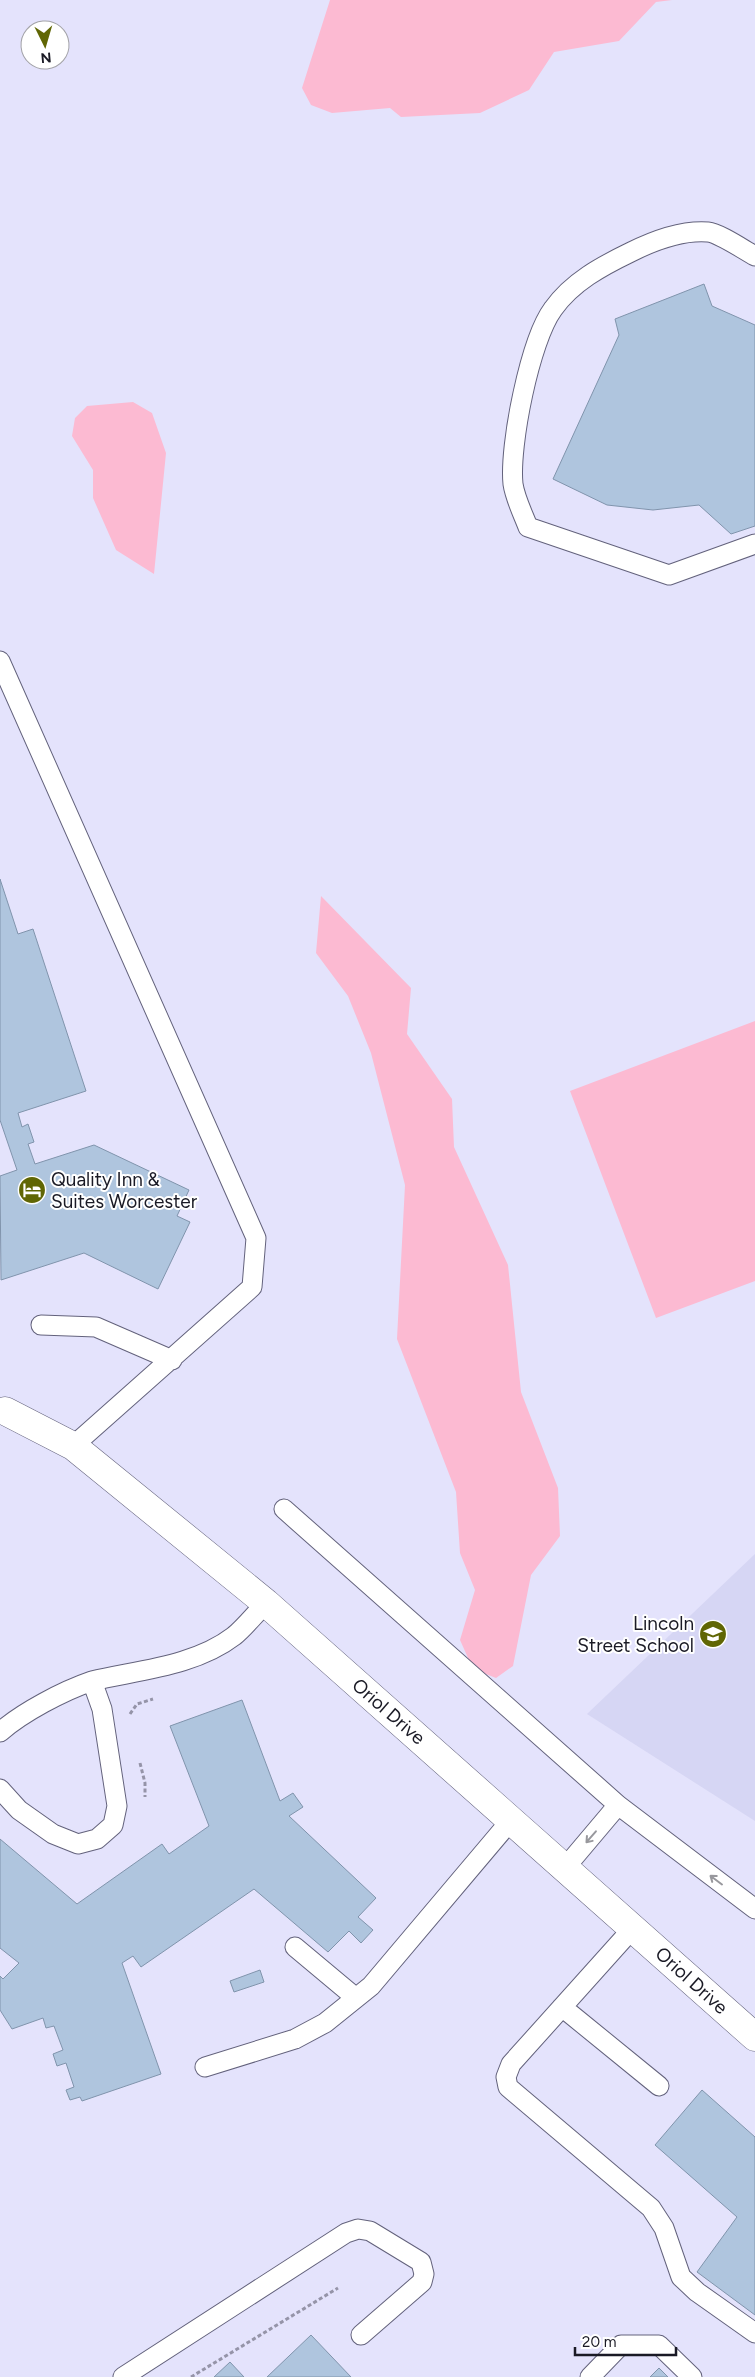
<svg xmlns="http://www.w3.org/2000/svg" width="755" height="2377" font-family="Figtree,sans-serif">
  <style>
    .built { fill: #d6d6f4 }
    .green { fill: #fcbad2 }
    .building { fill: #afc5de; stroke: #8094ac }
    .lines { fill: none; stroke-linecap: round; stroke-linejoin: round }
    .service-casing { stroke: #63627c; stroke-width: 21 }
    .minor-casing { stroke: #63627c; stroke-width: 29 }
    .path { stroke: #9594a8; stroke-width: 3; stroke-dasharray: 4 2.5; stroke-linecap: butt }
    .service { stroke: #fff; stroke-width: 19 }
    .minor { stroke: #fff; stroke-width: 28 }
    .oneway { stroke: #98989d }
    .labels { text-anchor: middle; stroke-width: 4; stroke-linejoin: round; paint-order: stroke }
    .poi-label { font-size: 19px; fill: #1a1a25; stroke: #fff; text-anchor: start }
    .street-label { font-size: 19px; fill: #1a1a25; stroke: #fff }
  </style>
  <rect width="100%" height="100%" fill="#e4e3fc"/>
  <path class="built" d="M755 1554V1821L587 1714Z"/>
  <path class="green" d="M330 0H672L656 2 619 41 554 52 529 90 480 113 401 117 390 108 332 113 311 105 302 88Z
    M133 402 152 413 166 453 154 574 116 550 93 498V470L72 436 75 418 87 406Z
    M321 896 411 988 407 1034 452 1099 454 1147 508 1265 521 1392 558 1488 560 1536 531 1575 513 1666 496 1678 473 1669 460 1640 475 1590 460 1553 456 1492 397 1339 405 1185 371 1053 348 996 316 953Z
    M755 1021V1281L656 1318 570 1091Z"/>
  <path class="building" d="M704 284 712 306 755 325V526L731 534 699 505 653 510 607 505 553 479 619 335 615 319Z
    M0 879 18 934 33 929 86 1091 18 1113 22 1127 28 1124 34 1142 28 1144 35 1164 94 1145 189 1190 177 1216 190 1222 158 1289 84 1253 1 1280 0 1176 17 1170 0 1120Z
    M242 1700 280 1801 293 1793 303 1807 289 1816 376 1898 358 1917 373 1930 361 1943 349 1931 328 1952 254 1889 141 1967 133 1956 122 1963 161 2074 82 2101 80 2097 70 2100 66 2090 74 2087 66 2063 57 2066 53 2054 63 2050 54 2026 46 2028 43 2018 12 2029 0 2010V1976L3 1979 19 1963 0 1948V1839L77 1904 162 1844 169 1854 209 1826 170 1726Z
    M260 1970 264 1982 234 1992 230 1981Z
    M702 2090 755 2137V2315L697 2272 737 2217 655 2145Z
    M311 2335 351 2377H267Z
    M230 2362 244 2377H214Z
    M659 2368 668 2377H650Z"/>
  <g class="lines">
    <g class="service-casing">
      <path id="service" d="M755 256C744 250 719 233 708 232 683 230 653 241 631 252 602 266 572 282 553 309 530 340 509 446 513 484 515 498 523 514 528 527L669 575 755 544
        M0 661 256 1238 252 1287 73 1446
        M41 1325 96 1327 172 1360
        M284 1509 618 1805 755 1909
        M0 1732C23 1712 63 1691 92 1681
        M0 1789 19 1810 53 1834 78 1844 97 1839 113 1825 117 1806 102 1709 92 1681C139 1670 195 1666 234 1636 245 1627 255 1614 266 1603
        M564 1869 618 1805
        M633 1928 511 2064 506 2077 508 2087 651 2208 664 2228 681 2277 697 2292 755 2333
        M295 1947 356 1998
        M562 2007 659 2086
        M205 2067 295 2039 325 2023 371 1986 512 1819
        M123 2377 346 2233 358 2229 370 2231 421 2262 424 2274 422 2282 361 2335
        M590 2377 621 2345H659L692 2377"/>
    </g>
    <g class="minor-casing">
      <path id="minor" d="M5 1411 73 1446 266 1603 755 2037"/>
    </g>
    <path class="path" d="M130 1714 137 1704 153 1699
      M140 1763 145 1783V1797
      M191 2377 338 2288"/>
    <use href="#service" class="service"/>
    <use href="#minor" class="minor"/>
  </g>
  <defs><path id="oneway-shaft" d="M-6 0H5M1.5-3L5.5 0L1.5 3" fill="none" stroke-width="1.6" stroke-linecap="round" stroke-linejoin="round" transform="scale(1.25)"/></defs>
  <g class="oneway">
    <use href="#oneway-shaft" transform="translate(591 1837) rotate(131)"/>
    <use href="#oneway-shaft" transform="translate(716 1880) rotate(-143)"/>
  </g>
  <defs>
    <g id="hotel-disc" transform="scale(1.4375)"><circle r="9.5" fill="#606604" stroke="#fff"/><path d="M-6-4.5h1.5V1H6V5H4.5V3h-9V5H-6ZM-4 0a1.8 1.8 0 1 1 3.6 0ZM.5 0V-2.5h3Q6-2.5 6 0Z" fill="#fff"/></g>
    <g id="school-disc" transform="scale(1.4375)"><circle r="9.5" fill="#606604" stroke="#fff"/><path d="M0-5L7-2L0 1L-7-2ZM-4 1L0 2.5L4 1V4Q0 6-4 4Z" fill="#fff"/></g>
  </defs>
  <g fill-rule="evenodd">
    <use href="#hotel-disc" x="32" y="1190"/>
    <use href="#school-disc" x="713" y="1634"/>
  </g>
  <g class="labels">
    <g class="poi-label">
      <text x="51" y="1186">Quality Inn &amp;<tspan x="51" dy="22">Suites Worcester</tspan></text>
      <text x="694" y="1630" text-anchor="end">Lincoln<tspan x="694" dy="22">Street School</tspan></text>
    </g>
    <g class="street-label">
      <text transform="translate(389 1711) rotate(41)" y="7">Oriol Drive</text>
      <text transform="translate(692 1980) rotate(42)" y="7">Oriol Drive</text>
    </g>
  </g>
  <g transform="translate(45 45) rotate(175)"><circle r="24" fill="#ffffff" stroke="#a3a3a8"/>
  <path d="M0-4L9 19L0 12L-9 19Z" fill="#606604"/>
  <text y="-8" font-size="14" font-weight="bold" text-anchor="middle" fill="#1a1a25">N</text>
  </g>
  <path d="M575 2347v8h101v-8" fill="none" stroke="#1a1a25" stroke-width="2.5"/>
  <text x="582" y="2347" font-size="15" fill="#1a1a25" stroke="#ffffff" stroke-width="4" paint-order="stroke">20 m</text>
</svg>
